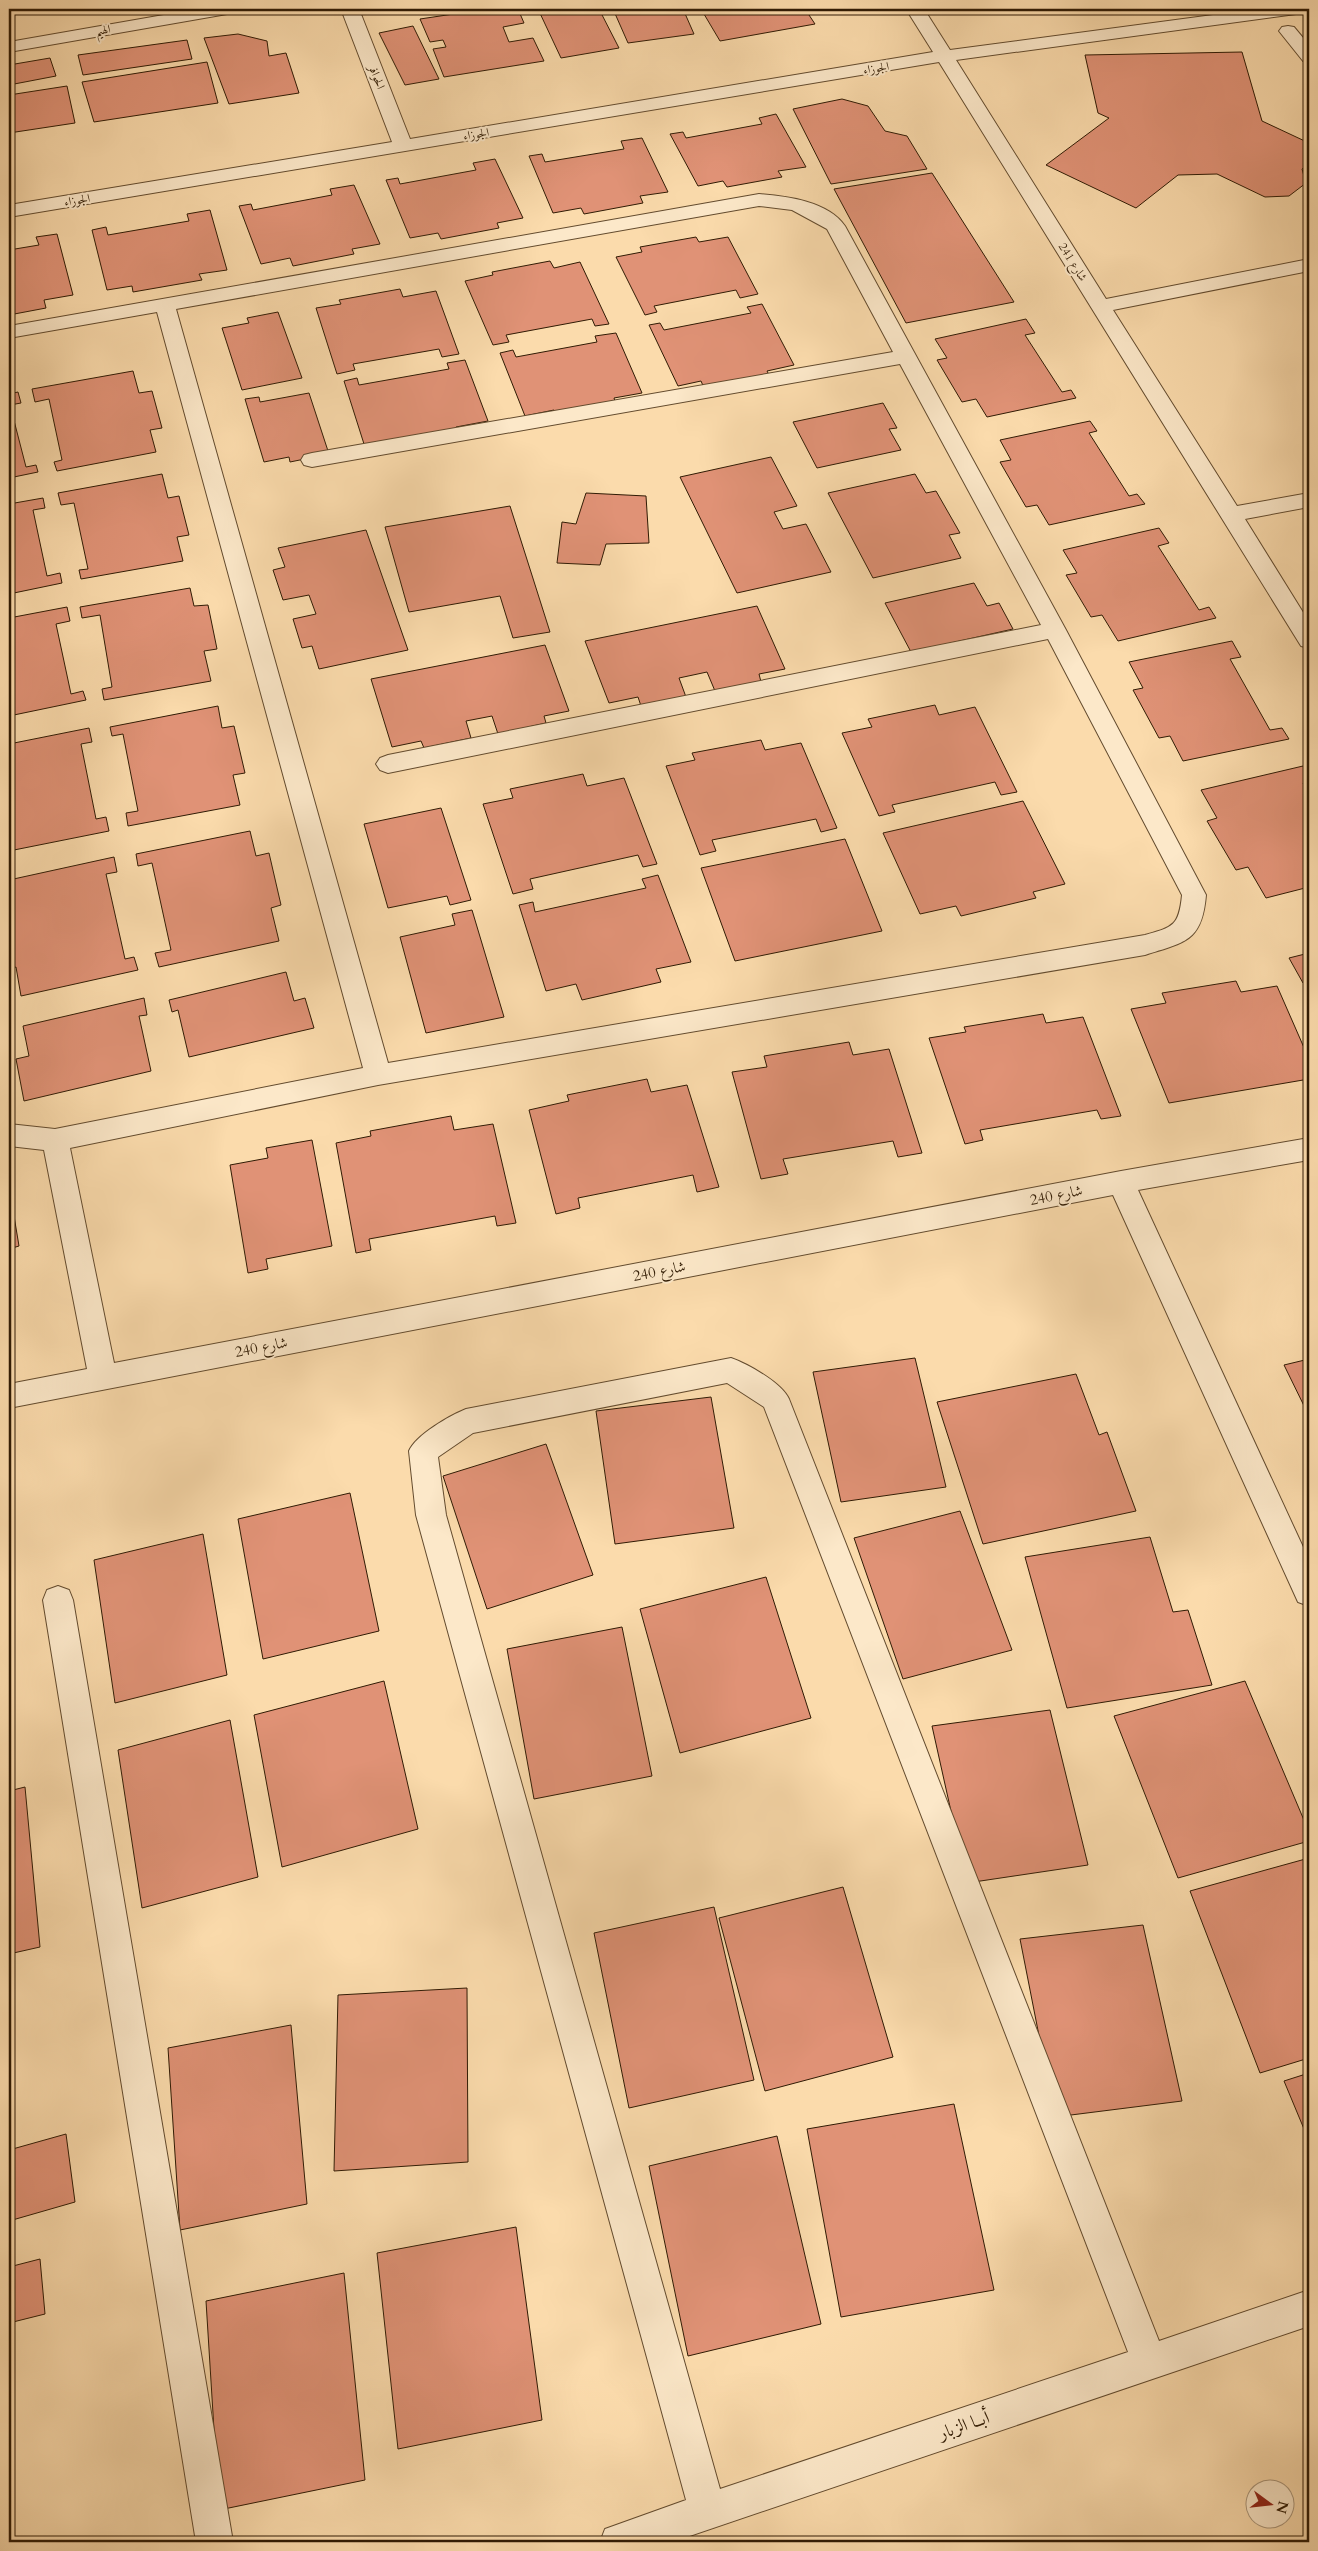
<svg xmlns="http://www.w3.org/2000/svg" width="1318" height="2551" font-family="Cardo,Amiri,serif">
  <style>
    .building { fill: #e09276; stroke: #301b04 }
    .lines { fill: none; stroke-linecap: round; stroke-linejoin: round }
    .minor-casing { stroke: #634b2e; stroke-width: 2 }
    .minor { fill: #fce8c9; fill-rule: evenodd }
    .labels { text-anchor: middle; stroke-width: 4; stroke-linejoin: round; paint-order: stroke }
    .far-street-label { font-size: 12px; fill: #301b04; stroke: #fce8c9 }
    .street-label { font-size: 15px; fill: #301b04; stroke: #fce8c9 }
    .near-street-label { font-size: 18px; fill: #301b04; stroke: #fce8c9 }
  </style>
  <rect width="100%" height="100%" fill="#fbdbac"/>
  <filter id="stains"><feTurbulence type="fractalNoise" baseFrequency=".004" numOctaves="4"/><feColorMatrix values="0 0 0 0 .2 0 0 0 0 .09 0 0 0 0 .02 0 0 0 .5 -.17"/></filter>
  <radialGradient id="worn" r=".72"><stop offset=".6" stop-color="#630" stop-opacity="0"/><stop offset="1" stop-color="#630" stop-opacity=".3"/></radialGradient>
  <path class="building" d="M487 9H518L524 23 503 27 509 42 533 38 544 61 444 77 433 49 446 47 443 40 430 42 420 19Z
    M538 9H599L619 48 561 58Z
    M613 9H683L694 34 628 43Z
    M701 9H805L815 24 720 41Z
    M413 26 439 79 405 85 379 33Z
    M238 34 267 41 269 56 286 53 299 93 229 104 204 38Z
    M187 40 192 59 83 75 78 55Z
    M1242 52 1262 121 1309 143V164L1302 169 1306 183 1289 196 1265 197 1217 174 1178 175 1136 208 1046 165 1109 118 1098 113 1085 55Z
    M50 58 56 76 9 85V65Z
    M207 62 218 103 94 122 82 82Z
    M67 86 75 123 9 133V95Z
    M842 99 868 106 885 131 907 136 927 169 831 184 793 109Z
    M776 114 806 167 778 171 782 177 727 187 723 181 698 186 670 134 683 132 686 138 762 124 759 118Z
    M642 138 668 192 640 196 643 203 584 214 581 208 553 213 529 156 542 154 545 162 624 149 621 141Z
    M495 159 523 218 497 223 499 228 441 239 438 233 410 238 386 180 398 178 400 184 476 170 473 163Z
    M932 173 1014 302 906 323 834 189Z
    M354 185 380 244 352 249 354 254 293 266 290 258 261 264 239 206 251 204 253 210 332 195 330 189Z
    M210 210 227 270 199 274 202 280 133 292 132 286 107 290 92 230 106 227 108 235 189 221 187 214Z
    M57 234 73 295 44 300 46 308 9 315V250L39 245 36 237Z
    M696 237 699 242 728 237 758 294 740 298 736 290 654 306 657 312 645 315 616 257 642 252 640 247Z
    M550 261 554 268 580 262 609 324 595 326 592 319 506 335 509 342 493 345 465 281 493 275 492 272Z
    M400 289 403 297 436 291 459 354 442 357 439 349 353 364 355 370 337 374 316 308 341 304 339 300Z
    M762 304 794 365 767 371 769 375 704 388 701 381 678 386 649 325 660 323 664 330 751 313 747 307Z
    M278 312 302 378 242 390 222 328 249 323 247 318Z
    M1026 319 1035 333 1025 335 1062 392 1071 390 1076 398 987 417 976 399 962 402 937 360 947 358 935 339Z
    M616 333 642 393 614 398 616 404 555 415 554 410 525 416 500 353 513 350 516 357 597 342 595 336Z
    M465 360 488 421 456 427 458 432 364 444 344 381 357 378 359 385 449 369 447 363Z
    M133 371 139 393 152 391 162 428 150 430 156 452 57 471 54 462 62 460 49 399 35 402 32 389Z
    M18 392 21 403 10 405 26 467 36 465 38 472 9 478V394Z
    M309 393 329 454 290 462 289 457 264 462 245 399 259 397 260 402Z
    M883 403 897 428 889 429 901 450 817 468 793 422Z
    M1090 421 1097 431 1089 433 1129 496 1137 494 1145 504 1049 525 1037 505 1026 507 1000 462 1011 460 1000 440Z
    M771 457 797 506 774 512 783 529 806 524 831 572 737 593 680 477Z
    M162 474 168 498 179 496 189 535 177 537 183 561 81 579 79 570 88 569 74 503 61 505 58 493Z
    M915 474 926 493 936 491 960 533 949 535 961 558 873 578 828 493Z
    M586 493 646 496 649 543 606 544 600 565 557 563 562 522 576 524Z
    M43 498 45 508 33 510 47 576 60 573 62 583 9 594V504Z
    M510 506 550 632 513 638 500 596 409 612 385 527Z
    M1159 528 1169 543 1158 546 1199 610 1209 607 1216 618 1118 641 1102 615 1091 617 1066 575 1077 573 1063 550Z
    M366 530 408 650 319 669 312 646 302 648 293 619 316 614 309 595 283 600 273 570 285 567 278 548Z
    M974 583 987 606 999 603 1013 629 911 652 885 603Z
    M190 588 194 606 208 605 217 649 204 651 211 681 104 700 102 689 112 687 100 615 82 618 80 607Z
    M757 606 785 669 759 674 761 682 715 691 707 672 679 678 686 697 641 706 638 697 609 703 585 641Z
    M67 607 70 621 56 624 71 694 83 691 86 700 9 716V618Z
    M1232 641 1241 657 1230 659 1270 730 1282 728 1289 739 1183 761 1170 736 1159 738 1133 690 1143 688 1129 662Z
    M545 645 569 711 544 716 546 723 498 734 492 716 466 721 471 738 424 748 421 741 392 747 371 679Z
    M935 705 939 715 975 707 1017 792 1001 795 995 782 892 805 895 812 879 816 842 733 872 727 868 719Z
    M218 706 222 728 234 726 245 773 233 775 240 805 128 826 126 813 138 811 123 734 112 736 110 727Z
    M89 728 92 742 81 744 96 819 106 817 109 831 9 851V744Z
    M761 740 765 750 801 743 837 828 821 832 816 819 712 840 716 851 700 855 666 766 695 760 692 753Z
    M1303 766 1309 776V781L1303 783 1309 793V887L1266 898 1248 867 1236 870 1207 821 1217 818 1201 790Z
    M583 774 587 786 624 778 657 864 643 867 638 855 530 879 533 889 513 894 483 804 513 798 510 789Z
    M1023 801 1065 884 1033 892 1036 898 961 916 956 906 920 914 883 833Z
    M441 808 471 900 450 905 447 896 388 908 364 824Z
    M250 831 256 856 269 853 281 905 271 908 279 941 159 967 155 953 171 950 152 863 138 866 136 854Z
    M845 839 882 931 735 961 701 868Z
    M114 857 117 872 106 874 125 959 134 957 138 970 21 996 16 967 9 969V880Z
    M658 875 691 962 656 969 661 982 582 1000 576 984 546 991 519 905 533 902 535 912 646 888 642 879Z
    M472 910 504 1017 426 1033 400 937 455 925 452 914Z
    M1309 953V982L1303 983 1289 958Z
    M286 972 294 1001 305 998 314 1028 189 1057 178 1010 172 1012 169 1000Z
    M1236 981 1241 992 1277 986 1309 1059V1079L1169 1103 1131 1009 1166 1003 1162 993Z
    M144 998 147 1015 139 1016 151 1071 24 1101 16 1059 29 1056 23 1026Z
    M1043 1014 1046 1023 1083 1017 1121 1116 1101 1119 1097 1110 980 1130 983 1140 965 1144 929 1038 966 1032 964 1027Z
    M849 1042 853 1055 889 1049 922 1153 898 1157 893 1141 783 1159 788 1174 761 1179 732 1072 767 1067 764 1056Z
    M647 1079 651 1092 687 1085 719 1187 697 1192 693 1175 578 1198 580 1208 556 1214 529 1110 569 1101 567 1095Z
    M451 1116 454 1130 493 1124 516 1223 497 1226 495 1216 369 1239 371 1250 356 1253 336 1143 371 1136 370 1131Z
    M312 1140 332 1246 266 1259 268 1269 248 1273 230 1165 268 1158 266 1148Z
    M13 1210 19 1246 9 1249V1211Z
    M9 1260 13 1286 9 1287Z
    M915 1358 946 1487 841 1502 813 1372Z
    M1309 1359V1416L1284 1365Z
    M1076 1374 1099 1435 1107 1432 1136 1511 983 1544 937 1402Z
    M711 1397 734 1528 615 1544 596 1411Z
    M546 1444 593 1575 487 1609 443 1476Z
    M350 1493 379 1631 263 1659 238 1519Z
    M960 1511 1012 1650 903 1679 854 1538Z
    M203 1534 227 1675 115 1703 94 1560Z
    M1150 1537 1173 1612 1188 1610 1212 1685 1067 1708 1025 1557Z
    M766 1577 811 1718 680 1753 640 1609Z
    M622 1627 652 1776 534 1799 507 1649Z
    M384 1681 418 1829 282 1867 254 1715Z
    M1245 1681 1309 1832V1841L1178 1878 1114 1716Z
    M9 1694 13 1747 9 1748Z
    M1050 1710 1088 1865 967 1883 932 1726Z
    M230 1720 258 1877 142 1908 118 1750Z
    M25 1787 40 1947 9 1954V1791Z
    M1309 1858V2058L1260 2073 1190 1891Z
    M843 1887 893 2057 765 2091 719 1918Z
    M714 1907 754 2080 629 2108 594 1933Z
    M1143 1925 1182 2101 1055 2117 1020 1939Z
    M467 1988 468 2162 334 2171 338 1995Z
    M291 2025 307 2204 180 2230 168 2048Z
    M1309 2073V2141L1284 2081Z
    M954 2104 994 2290 841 2317 807 2129Z
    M66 2134 75 2202 9 2221V2150Z
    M777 2136 821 2324 688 2356 649 2166Z
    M516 2227 542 2420 398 2449 377 2253Z
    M40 2259 45 2314 9 2323V2267Z
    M344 2273 365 2480 219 2510 206 2301Z
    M9 2344 12 2388 9 2389Z"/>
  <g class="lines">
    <g class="minor-casing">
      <path id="minor" d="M198 9H236L233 13 227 14 9 52V42Z
        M341 9H359L410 139 933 52 906 9H924L950 50 1258 9H1305L1302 13 1296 14 956 60 1106 299 1309 259V271L1113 310 1237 506 1309 493V507L1245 519 1309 622V648L1301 646 939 62 9 217V205L392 142Z
        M1288 26 1294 27 1309 45V62L1303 61 1279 31 1282 27Z
        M759 194C786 196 828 201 845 226L1066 630 1206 895C1202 942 1185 942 1145 955L378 1085 70 1148 114 1363 1121 1171 1309 1138V1160L1138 1190 1309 1560V1606L1298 1602 1113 1195 9 1408V1384L87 1369 44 1150 9 1146V1124L55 1129 363 1068 157 312 9 338V326ZM759 206 792 210 827 229 893 352 312 453 304 455 301 460 304 465 312 467 900 364 1041 625 388 755 380 758 376 764 380 770 388 773 1048 639 1182 895C1179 926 1173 927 1145 935L388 1063 176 309Z
        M731 1358C748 1364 782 1383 789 1399L1159 2341 1309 2290V2326L672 2542H600L605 2529 686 2500 416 1515 409 1451C416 1435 449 1416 466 1409ZM727 1383 764 1407 1128 2352 720 2489 446 1515 438 1457 473 1433Z
        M58 1586 69 1590 73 1600 233 2542H196L43 1600 47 1590Z"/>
    </g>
    <use href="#minor" class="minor"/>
  </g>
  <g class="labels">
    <g class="far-street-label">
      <text transform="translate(103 30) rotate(-10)" y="4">الهيم</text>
      <text transform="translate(876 68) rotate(-9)" y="4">الجوزاء</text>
      <text transform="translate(377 77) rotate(69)" y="4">الحوافر</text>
      <text transform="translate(476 134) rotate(-9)" y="4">الجوزاء</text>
      <text transform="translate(77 200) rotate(-9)" y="4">الجوزاء</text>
      <text transform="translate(1073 262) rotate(58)" y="4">شارع 241</text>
    </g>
    <g class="street-label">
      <text transform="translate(1056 1195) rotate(-11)" y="5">شارع 240</text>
      <text transform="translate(659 1271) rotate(-11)" y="5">شارع 240</text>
      <text transform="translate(261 1347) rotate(-11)" y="5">شارع 240</text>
    </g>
    <g class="near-street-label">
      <text transform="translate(964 2425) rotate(-19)" y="6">أبــا الزبار</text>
    </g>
  </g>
  <rect width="1318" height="2551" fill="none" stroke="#fbdbac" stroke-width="30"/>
  <rect x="10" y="10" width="1298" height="2531" fill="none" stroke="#301b04" stroke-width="2.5"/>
  <rect x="15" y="15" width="1288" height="2521" fill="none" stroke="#301b04"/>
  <g transform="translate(1270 2504) rotate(105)"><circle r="24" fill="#fce8c9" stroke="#aa967a"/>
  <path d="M0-4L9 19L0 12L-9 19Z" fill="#8f2418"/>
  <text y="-8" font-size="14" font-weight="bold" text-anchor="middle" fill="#301b04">N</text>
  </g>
  <rect width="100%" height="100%" filter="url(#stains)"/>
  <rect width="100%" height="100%" fill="url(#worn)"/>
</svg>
